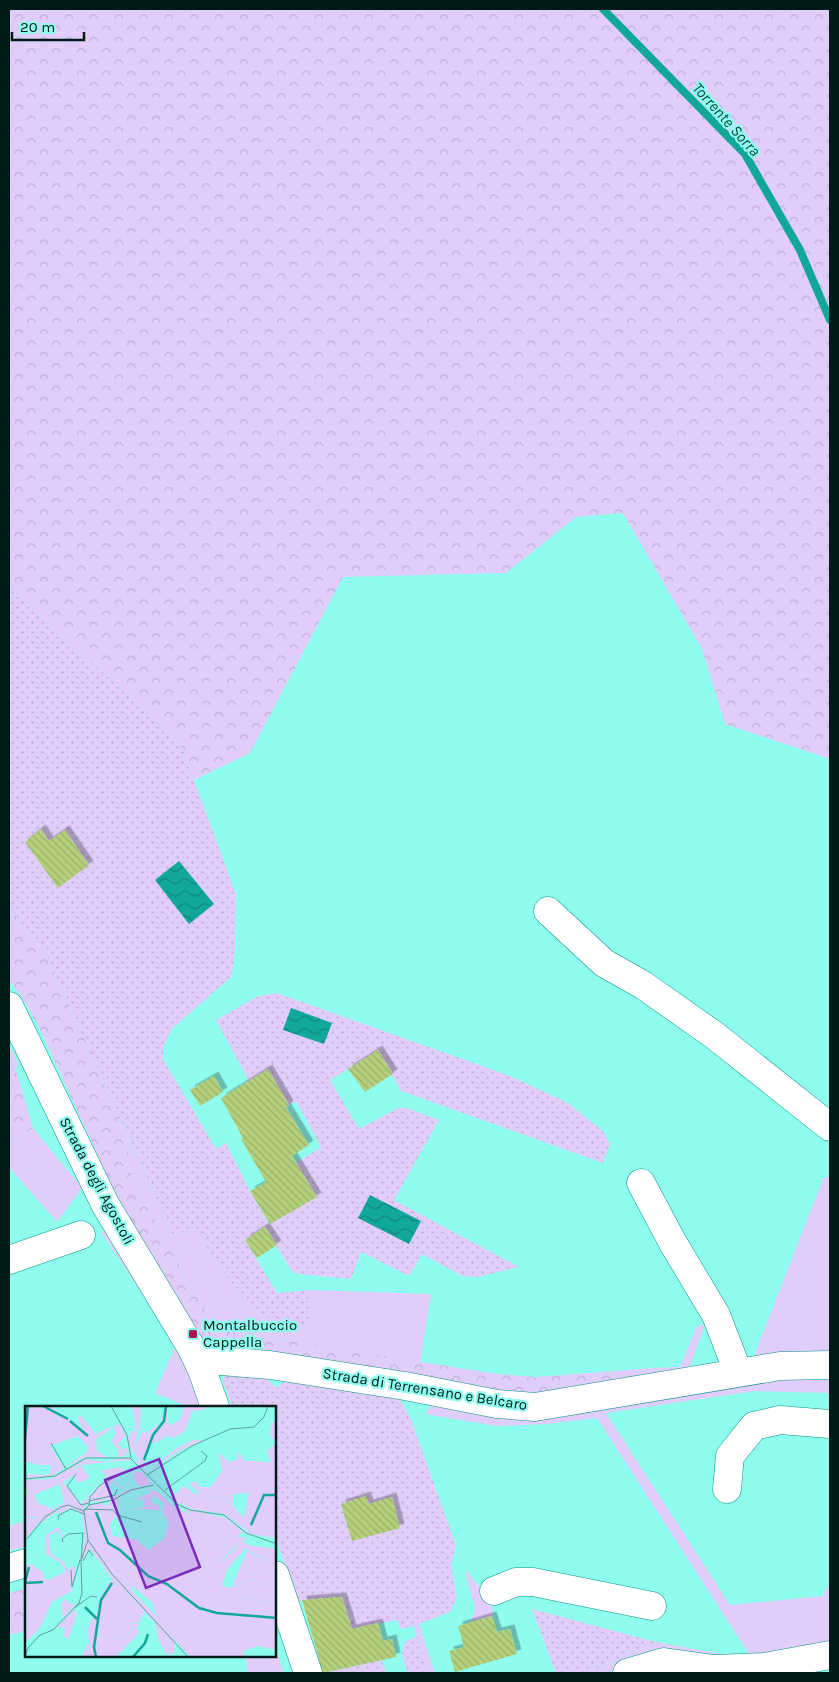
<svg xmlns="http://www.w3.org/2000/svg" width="839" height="1682" font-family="Karla,sans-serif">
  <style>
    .grass { fill: #e0cdfa }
    .forest { fill: url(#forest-crowns) }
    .garden { fill: url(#garden-dots) }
    .water { fill: url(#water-waves) }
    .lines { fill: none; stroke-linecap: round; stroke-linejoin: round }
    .stream { stroke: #11a89a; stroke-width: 8 }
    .building { fill: url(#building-back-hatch); filter: url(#shadow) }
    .minor-casing { stroke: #049386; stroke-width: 29 }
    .minor { stroke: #fff; stroke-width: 28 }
    .poi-dot { fill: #a91853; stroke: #8efdee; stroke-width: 2 }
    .labels { text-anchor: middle; stroke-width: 4.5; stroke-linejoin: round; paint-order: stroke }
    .street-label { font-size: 15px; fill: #031b18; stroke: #8efdee }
    .poi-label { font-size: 15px; fill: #031b18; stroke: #8efdee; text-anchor: start }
    .water-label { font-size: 16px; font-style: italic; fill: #104842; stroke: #8efdee }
    .inset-river { fill: none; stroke: #11a89a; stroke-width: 2.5 }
    .inset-road { fill: none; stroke: #56a398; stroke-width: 1 }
    .view { fill: #7b2cbf; fill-opacity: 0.15; stroke: #7b2cbf; stroke-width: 2.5 }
    .inset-edge { fill: none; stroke: #031b18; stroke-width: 2.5 }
  </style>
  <defs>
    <pattern id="forest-crowns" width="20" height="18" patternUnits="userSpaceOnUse" patternTransform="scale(1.25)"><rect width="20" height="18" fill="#e0cdfa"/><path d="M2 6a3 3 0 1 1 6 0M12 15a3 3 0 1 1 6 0" fill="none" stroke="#bfafd6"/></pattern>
    <pattern id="garden-dots" width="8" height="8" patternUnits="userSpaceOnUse" patternTransform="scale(1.25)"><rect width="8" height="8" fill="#e0cdfa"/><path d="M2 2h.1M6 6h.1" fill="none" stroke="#bfafd6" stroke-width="1.8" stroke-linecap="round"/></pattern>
    <pattern id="water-waves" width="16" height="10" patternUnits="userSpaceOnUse" patternTransform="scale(1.25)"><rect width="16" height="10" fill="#11a89a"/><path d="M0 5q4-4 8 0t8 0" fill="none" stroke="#0e887d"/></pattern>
    <pattern id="building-back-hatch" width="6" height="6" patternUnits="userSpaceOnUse" patternTransform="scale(1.25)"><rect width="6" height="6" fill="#b4d07b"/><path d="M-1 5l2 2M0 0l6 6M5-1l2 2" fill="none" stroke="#99b26a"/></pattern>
    <filter id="shadow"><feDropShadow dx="4.5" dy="-4.5" stdDeviation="0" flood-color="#0004"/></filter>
  </defs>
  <rect width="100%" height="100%" fill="#8efdee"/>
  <path class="grass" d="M9 1044 18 1063 16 1070 9 1056Z
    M33 1128 82 1188 57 1222 9 1167V1144Z
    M130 1140 174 1237 194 1226 211 1254 249 1307H311V1290L431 1294 420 1363 277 1339 231 1329 208 1315 166 1242 127 1165Z
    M830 1175V1354L752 1361 823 1179Z
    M106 1230 184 1351 205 1407H189L155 1393 176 1345 101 1232Z
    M706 1322 689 1369 673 1375 654 1368 680 1367 696 1328Z
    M830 1374V1393L755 1391 606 1413 730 1605 823 1596 830 1581V1645L761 1657 705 1660 650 1656 607 1673H586L656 1642 716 1653 751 1657 597 1418 546 1424 496 1426 425 1414 432 1403 496 1416 541 1415 743 1382 783 1377Z
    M26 1521V1546L9 1551V1526Z
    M467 1571C475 1585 497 1600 492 1616L471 1622 475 1608 465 1572Z
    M419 1624 435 1673H428L414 1626Z
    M275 1645 284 1673H248L245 1656H275Z"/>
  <path class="forest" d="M9 9H830V759L725 724 702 649 623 513 576 517 506 573 343 577 250 753 194 780 180 742 9 588Z
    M9 907 47 955 130 1140 127 1165 166 1242 208 1315 231 1329 277 1339 497 1374 536 1377 654 1368 673 1375 534 1401 209 1349 199 1341 121 1206 39 1027 21 996 9 980Z
    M9 1056 16 1070 33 1128 9 1144Z
    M26 1588V1631L9 1635V1593Z"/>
  <path class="garden" d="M9 588 180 742 236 894 235 947 232 976 172 1029 163 1047V1059L216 1149 226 1143 250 1191 269 1224 317 1197 296 1163 321 1147 296 1101 289 1105 249 1081 216 1020 258 996 277 993 510 1076 568 1103 603 1131 610 1144 603 1163 401 1091 378 1051 330 1080 359 1129 398 1108H407L439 1120 394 1200 519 1267 478 1277 462 1276 422 1254 409 1276 361 1252 351 1279 297 1274 291 1270 265 1227 245 1240 277 1293 311 1290C311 1304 312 1319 303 1330L289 1329 249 1307 211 1254 194 1226 174 1237 47 955 9 907Z
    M229 1374 264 1376 277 1388 288 1377 398 1396 410 1417 456 1545 451 1565 457 1597 450 1612 414 1626 401 1629 397 1620 352 1629 342 1597 297 1601 275 1536V1407H232L223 1381 224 1377Z
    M532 1609 656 1642 586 1673H556Z
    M417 1636 428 1673H407L402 1654 405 1642Z
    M382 1660 386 1673H324Z"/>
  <path class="water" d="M179 861 214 904 189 924 155 880Z
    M291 1008 332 1023 324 1044 283 1030Z
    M370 1195 421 1221 409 1244 358 1218Z"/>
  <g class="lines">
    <path class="stream" d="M603 9 745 154 800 250 830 320"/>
  </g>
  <path class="building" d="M41 829 49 841 65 830 89 865 58 888 25 842Z
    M378 1050 393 1074 365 1092 348 1069Z
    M268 1069 289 1105 286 1107 309 1145 292 1156 317 1197 270 1224 250 1191 266 1182 241 1139 243 1138 221 1098Z
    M214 1076 223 1092 200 1106 190 1090Z
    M265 1227 277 1245 257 1258 245 1240Z
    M366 1496 369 1504 392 1497 400 1528 352 1541 341 1504Z
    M342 1597 352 1629 378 1623 383 1641 392 1639 396 1657 323 1673 302 1600Z
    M492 1616 497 1632 510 1629 517 1654 455 1672 449 1651 464 1647 458 1626Z"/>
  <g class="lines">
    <g class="minor-casing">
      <path id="minor" d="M548 911 604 963 643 985 714 1035 830 1127
        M9 1006 105 1204 191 1347 202 1370 215 1407
        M641 1183 673 1243 716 1315 738 1372
        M9 1260 81 1235
        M197 1359 270 1365 405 1386 497 1404 535 1407 780 1366 830 1365
        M727 1489 730 1456 754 1426 780 1420 830 1424
        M9 1568 26 1563
        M275 1575 308 1673
        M494 1591 516 1582H533L652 1606
        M627 1673 664 1662 714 1669 764 1667 830 1655"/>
    </g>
    <use href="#minor" class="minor"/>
  </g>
  <rect class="poi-dot" x="188" y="1329" width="10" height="10" rx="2.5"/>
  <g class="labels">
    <g class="street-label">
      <text transform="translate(97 1181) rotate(62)" y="5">Strada degli Agostoli</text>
      <text transform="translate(425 1389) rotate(9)" y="5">Strada di Terrensano e Belcaro</text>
    </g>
    <g class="poi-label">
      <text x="203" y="1330">Montalbuccio<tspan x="203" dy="17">Cappella</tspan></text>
    </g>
    <g class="water-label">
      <text transform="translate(727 119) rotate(48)" y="6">Torrente Sorra</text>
    </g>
  </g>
  <g transform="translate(25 1406)">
    <rect width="251" height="251" fill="#8efdee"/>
    <path d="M8 4 28 21 34 17 32 6 53 19 61 30H71L72 27 95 17 71 33 72 45 84 52 61 51 39 62 62 46 63 41 53 30 25 40 5 30ZM251 14V86L243 84 244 93 251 92V137L249 132 223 127 220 124 203 110 199 108 166 103 148 93 199 108 203 110 206 113 220 124 229 125 230 120 219 111 224 87 208 88V97L203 92 170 91 152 85 160 80 171 89 173 86 165 78 170 75 176 81H186L197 65 193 46 204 56 212 54 213 45 220 55H230L217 64 212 60 208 64H237L241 56 246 57 242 45 251 37 245 29 246 19ZM109 23 113 25 110 41 117 26 127 27V36L117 58 121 67 110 55 115 54 105 41 103 32ZM28 51 36 64 25 71 0 72 4 68 24 69 27 59H14L0 55V52L13 56ZM98 52H105L106 54 56 59 50 62 48 70 38 76 56 98 72 81 82 73 77 64 97 61 99 64 68 86 58 104 39 97 35 78 9 89 13 97 33 105 16 117 10 111 0 110V88L3 89 0 74 26 73 61 53 81 56ZM103 62 92 72 87 74 102 85 108 82H113L88 93 64 97 66 89 76 80ZM88 76 101 85 87 92 83 79ZM93 92V106L85 119 87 130 85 133 79 132 70 127 63 105 60 104 64 99 79 96V99H84V96ZM31 122H34L37 130 43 127 36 132 33 125 24 130 26 148 39 156 43 165 45 161H51L48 180 35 156 21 148 20 131ZM218 135 223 139 251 143V158L220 143 202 164 197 179 204 182 225 174 243 179 251 185V202L217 189H202L194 183 189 163ZM89 178 94 179 119 206 114 217H100L90 203V233L100 232 111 221 114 227 91 251H70L75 234 71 210 74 197Z" fill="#e0cdfa" fill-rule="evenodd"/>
    <path d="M1 0H24L31 4 34 21 29 22 8 4 5 30 25 40 39 62 36 64 28 51 13 56 0 52ZM107 0H116L115 23 124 25 136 17 140 0H142V16L146 19 155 14 159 0H182L179 4 168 5 160 25 149 32 142 30 130 37 124 35 126 26 108 22 111 20ZM56 10 72 29 69 32 61 30 52 11ZM168 34H178L156 44 121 67 152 42ZM230 55 241 56 237 64H224L214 69 209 67 210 59 217 64ZM243 84 251 86V92L236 95 237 86ZM156 85 170 91 203 92 214 107 230 120 228 129 199 108 153 97 145 90ZM41 96 63 104 71 127 79 132 85 133 87 130 111 133 123 144 139 133 144 116 145 118 167 109 158 102 202 112 205 115 200 143 205 145 190 163 197 167 194 183 202 189H217L251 202V244L234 240 218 245 221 251H165L146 230 134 237 130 217 94 179 89 178 74 197 75 191 87 173 65 143 58 154 55 152 60 133 57 109 46 102 34 108 31 101ZM108 180 127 197 132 210 107 185ZM0 110 16 114 0 133ZM222 145 251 158V185L243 179 225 174 207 180ZM6 158 17 165 19 173 23 174 42 165 48 184 27 196 15 222 0 237V160ZM92 202 100 217 115 218 100 232 89 233 79 219ZM69 208 73 213 72 228 75 234 70 251H56L64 237 63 223Z" fill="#e0cdfa" fill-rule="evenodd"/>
    <path d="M94 17 101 29 94 38 97 43 103 42 105 50 102 45 101 50 92 51 93 44 86 35 91 27 89 23ZM56 59 65 72 53 77 47 67ZM109 66H117L127 78 115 81 108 73ZM123 83 133 86 149 101 167 109 172 118 161 124 145 118 137 106 139 97 128 89 126 96 136 101 134 104 108 103 127 100H119L120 94 111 93 125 87 128 89ZM205 115 223 129 217 126 213 131 223 132 205 145 200 144ZM39 193 49 199 53 195 38 213 36 199ZM50 203 52 208 43 233 39 230 40 222 32 221ZM144 229 150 235 149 247 142 249 135 237Z" fill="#e0cdfa"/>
    <path class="inset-river" d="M18 0 43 13M45 15 63 30M0 32 3 0M119 54 128 29 139 15 141 0M71 106 83 137 95 144 123 170 142 178 174 202 192 207 252 212M226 119 239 89H252M0 176 4 161M0 177 18 176M60 201 72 213M71 251 69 241 76 194 87 177M108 251 120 237 123 228"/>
    <path class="inset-road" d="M86 0 102 29 106 52M26 37 41 63M51 68 42 80 56 99 64 97M122 69 167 40 205 23 229 21 239 11 243 0M0 73 30 70 61 52H105L152 98 165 104 199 109 221 127 252 138M129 79 106 84 88 94 64 99 59 105 63 134 87 168 163 251M140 84 180 55 182 50 176 45M64 95 90 89 92 83M64 99 65 91 75 79 106 63M59 103 88 104 92 109 117 116M33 114 34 109 46 103 59 108M2 133 20 111 36 101 43 99 59 105M38 136 37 133 43 128 58 127 56 155M58 155 64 144 68 150M46 164 47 181M47 181 55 154M49 202 66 190 72 191M0 251 3 242 15 229 28 224 54 197 57 187 56 155 63 134"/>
    <path class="view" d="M134 53 175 161 121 182 80 74Z"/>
    <rect width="251" height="251" class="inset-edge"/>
  </g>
  <rect width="839" height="1682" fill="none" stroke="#031b18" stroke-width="20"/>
  <path d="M12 32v8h72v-8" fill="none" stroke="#031b18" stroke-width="2.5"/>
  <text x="20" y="32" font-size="15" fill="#031b18" stroke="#8efdee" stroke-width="4" paint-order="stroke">20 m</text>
</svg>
